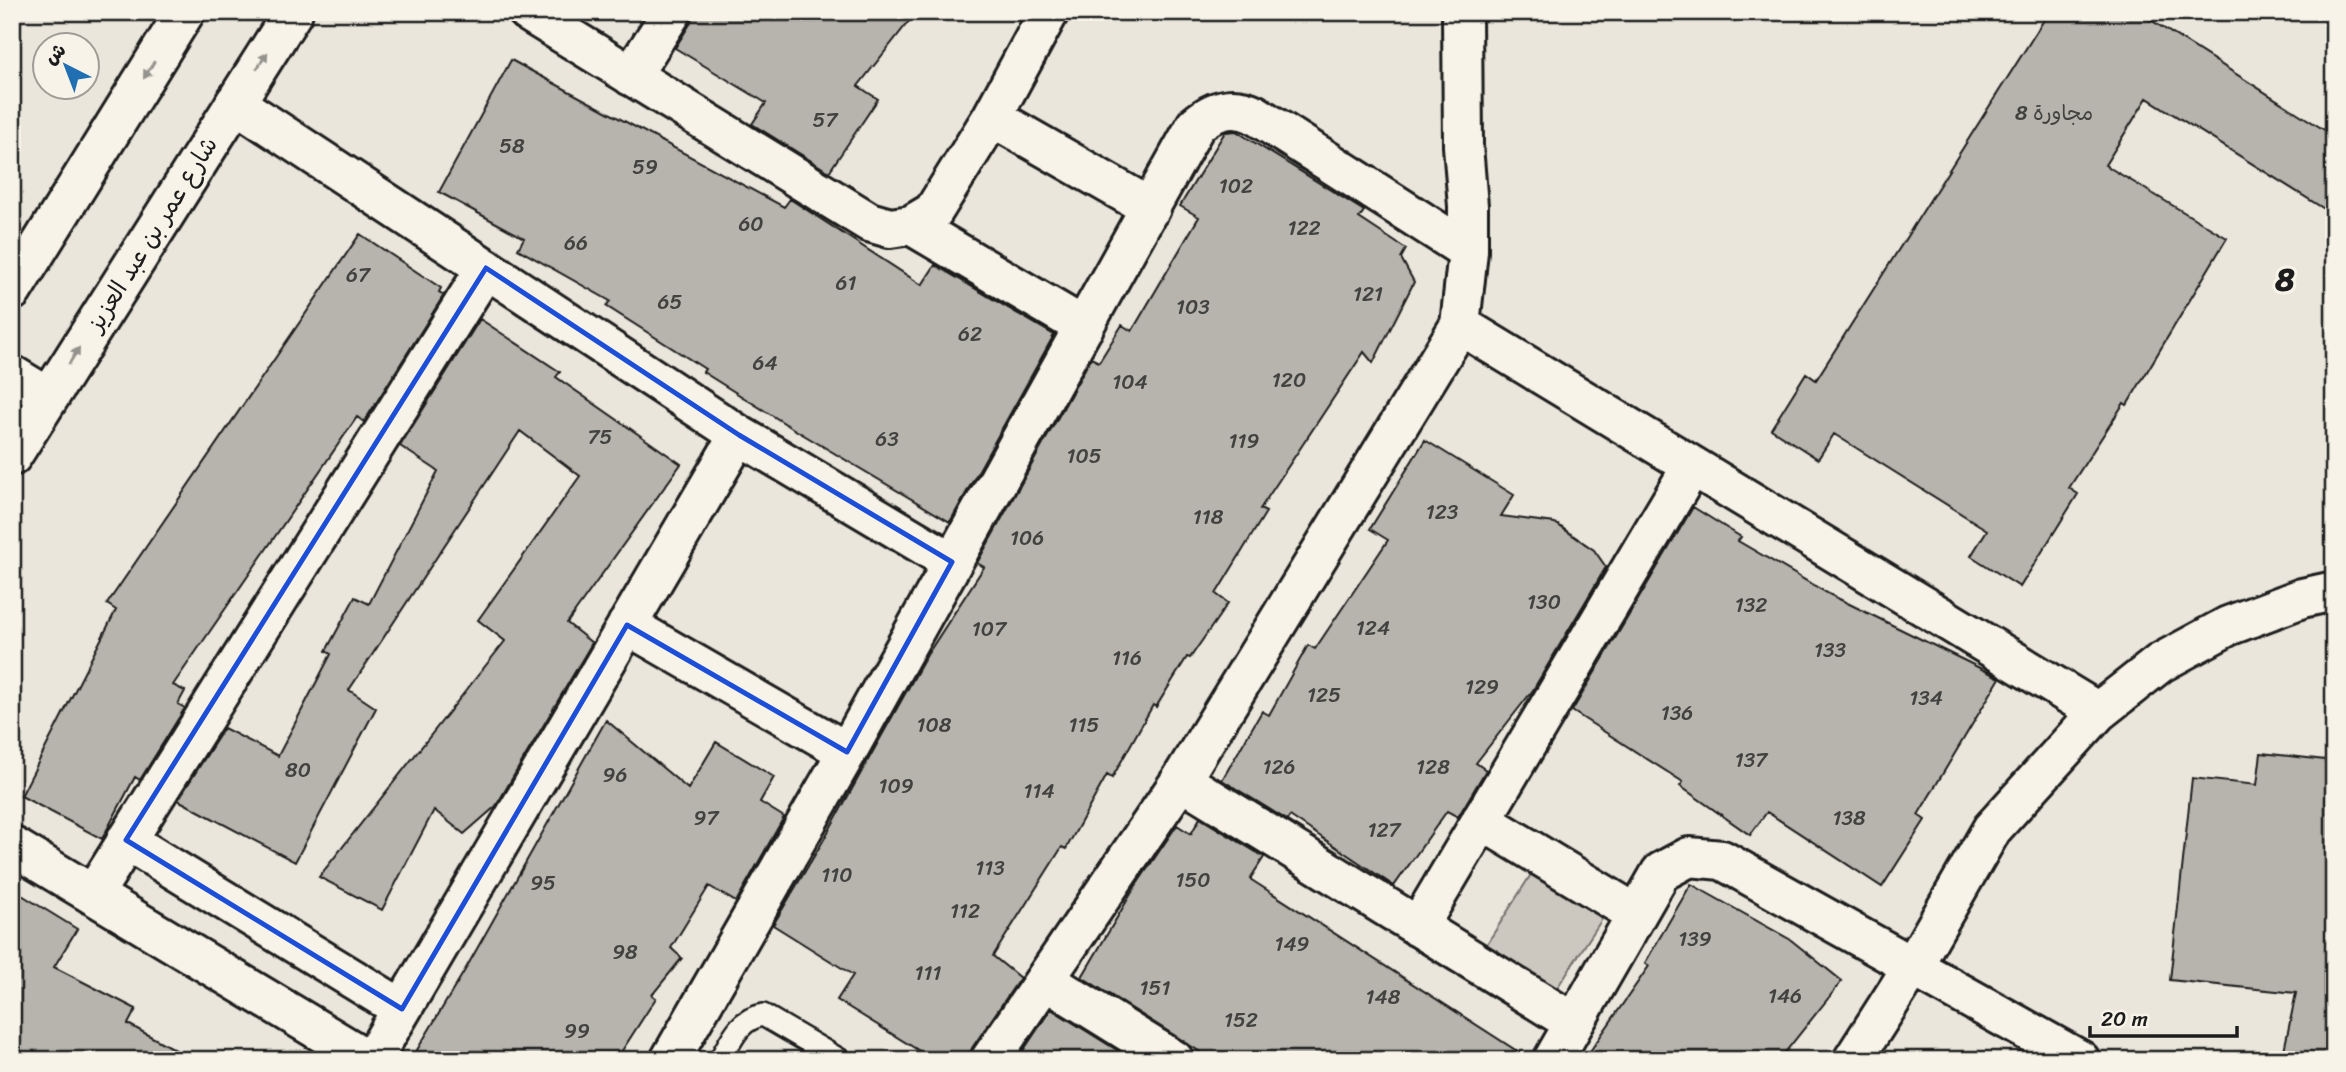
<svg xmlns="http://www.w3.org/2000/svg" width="2346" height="1072" font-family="Sriracha,'Playpen Sans Arabic',sans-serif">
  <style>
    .green { fill: #ccc8c0; stroke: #74726e; stroke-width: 2 }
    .building { fill: #b6b4ac; stroke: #1c1c1c; stroke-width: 2 }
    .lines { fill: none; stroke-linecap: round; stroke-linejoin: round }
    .lane-casing { stroke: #1c1c1c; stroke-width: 26 }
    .street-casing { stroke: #1c1c1c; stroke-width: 44 }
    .secondary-casing { stroke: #1c1c1c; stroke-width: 44 }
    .lane { stroke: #f7f3e8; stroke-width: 21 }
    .street { stroke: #f7f3e8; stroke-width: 38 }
    .secondary { stroke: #f7f3e8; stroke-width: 38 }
    .oneway { fill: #94928c }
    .marked { fill: none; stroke: #1d4ed8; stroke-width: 5; stroke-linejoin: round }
    .labels { text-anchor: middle; stroke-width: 6; stroke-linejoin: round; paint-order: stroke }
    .number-label { font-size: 21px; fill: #424240 }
    .street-label { font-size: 24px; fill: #1c1c1c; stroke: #f7f3e8 }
    .district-label { font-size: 32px; font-weight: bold; letter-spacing: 2px; fill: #1c1c1c; stroke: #f7f3e8 }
  </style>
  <rect width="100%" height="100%" fill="#eae6dc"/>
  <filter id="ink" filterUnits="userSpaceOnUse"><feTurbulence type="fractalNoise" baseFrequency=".0143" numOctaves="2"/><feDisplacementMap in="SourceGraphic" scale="14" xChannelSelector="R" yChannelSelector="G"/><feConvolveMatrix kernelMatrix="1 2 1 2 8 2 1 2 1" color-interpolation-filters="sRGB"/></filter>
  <g filter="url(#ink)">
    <path class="green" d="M1535 868 1606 913 1555 991 1485 947Z"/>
    <path class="building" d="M694 12H916L858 86 878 99 829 172 752 124 766 103 675 48 690 24Z
      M2049 12H2138L2334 136V215L2147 98 2105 165 2227 238 2127 405 2124 403 2069 488 2078 494 2020 587 1971 556 1987 530 1834 434 1818 459 1771 429 1806 373 1816 380Z
      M511 60 784 207 790 199 922 285 935 265 1054 335 950 522 792 428 703 372 705 369 606 306 610 301 518 249 524 238 439 192Z
      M1236 131 1364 211 1359 218 1406 249 1401 258 1414 282 1373 363 1364 352 1260 509 1266 512 1216 594 1228 603 1190 658 1187 657 1156 707 1153 705 1112 778 1107 775 1066 849 1062 847 993 956 1020 978 972 1048 968 1060H934L837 1000 853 975 773 925 823 841 925 658 984 567 977 563 1091 358 1099 362 1122 325 1132 331 1199 217 1180 206 1225 132Z
      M360 234 441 288 439 292 444 295 364 422 357 417 173 685 185 691 178 704 185 708 140 780 135 777 102 839 21 796 116 610 107 604Z
      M480 319 560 372 556 377 681 464 567 623 592 643 496 806 464 834 434 810 382 910 319 877 505 641 478 620 580 476 520 431 349 690 376 708 295 862 178 800 224 728 278 756 331 654 326 651 355 597 369 604 438 471 400 446Z
      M1425 440 1514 495 1501 516 1555 523 1594 550 1606 567 1533 690 1476 763 1486 770 1458 817 1447 811 1394 886 1290 816 1287 820 1222 780 1262 711 1269 715 1308 645 1315 649 1388 540 1370 529Z
      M1693 507 1741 537 1738 541 1829 594 2000 678 1918 815 1925 820 1882 887 1767 812 1750 835 1680 786 1683 782 1572 711Z
      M606 720 688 789 716 742 774 777 760 802 784 817 736 902 709 886 671 948 682 958 652 995 656 998 616 1060H411L465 970Z
      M2261 753 2334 761V1060H2282L2296 993 2170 980 2192 778 2257 785Z
      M1200 818 1264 857 1250 879 1531 1060H1213L1082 977 1135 887 1177 825 1191 834Z
      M1691 884 1791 940 1842 981 1779 1060H1584L1649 966 1645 963Z
      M12 889 77 929 54 967 136 1009 128 1024 194 1060H12Z
      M1051 1009 1120 1052 1115 1060H1017Z"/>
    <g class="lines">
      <g class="lane-casing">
        <path id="lane" d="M720 1060C732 1039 739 1019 763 1015L840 1060"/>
      </g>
      <g class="street-casing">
        <path id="street" d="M528 12 869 222 890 228 911 225 933 212 992 117 1049 12
          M631 76 672 12
          M235 103 739 435 952 562
          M992 117 1151 208
          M911 225 1084 327
          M1460 325 2098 712
          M627 625 847 752
          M1181 780 1574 1023
          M1481 820 1636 914
          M126 840 402 1009
          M12 846 368 1060
          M93 895 486 268
          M1418 927 1692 466
          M1045 980 1174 1060
          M372 1060 739 435
          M670 1060 847 752 1196 125C1213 110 1232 104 1254 114L1468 251
          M990 1060 1181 780 1460 325 1468 251V206L1463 146 1462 12
          M1553 1060 1661 872 1689 857 1722 860 2080 1060
          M1853 1060 1913 966 1992 829 2098 712 2160 663 2228 626 2302 598 2334 591"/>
      </g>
      <g class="secondary-casing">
        <path id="secondary" d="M12 291 185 12
          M12 375 48 397
          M12 456 293 12"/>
      </g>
      <use href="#lane" class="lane"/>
      <use href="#street" class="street"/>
      <use href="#secondary" class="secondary"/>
    </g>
    <defs><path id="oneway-solid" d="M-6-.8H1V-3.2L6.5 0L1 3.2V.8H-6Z" transform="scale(1.75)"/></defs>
    <g class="oneway">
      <use href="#oneway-solid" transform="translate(262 61) rotate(-57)"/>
      <use href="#oneway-solid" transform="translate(149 70) rotate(122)"/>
      <use href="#oneway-solid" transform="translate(74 356) rotate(-58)"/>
    </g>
  </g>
  <path class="marked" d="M486 268 739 435 952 562 847 752 627 625 402 1009 126 840Z"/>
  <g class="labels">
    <g class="number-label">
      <text x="2054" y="120">مجاورة 8</text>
      <text x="825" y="127">57</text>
      <text x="512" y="153">58</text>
      <text x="645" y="174">59</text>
      <text x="1236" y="193">102</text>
      <text x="751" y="231">60</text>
      <text x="1304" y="235">122</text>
      <text x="576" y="250">66</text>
      <text x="358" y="282">67</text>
      <text x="846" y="290">61</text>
      <text x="1368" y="301">121</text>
      <text x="670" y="309">65</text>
      <text x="1193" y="314">103</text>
      <text x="970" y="341">62</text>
      <text x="765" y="370">64</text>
      <text x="1289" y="387">120</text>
      <text x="1130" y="389">104</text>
      <text x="600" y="444">75</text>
      <text x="887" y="446">63</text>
      <text x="1244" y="448">119</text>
      <text x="1084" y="463">105</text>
      <text x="1442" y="519">123</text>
      <text x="1208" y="524">118</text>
      <text x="1027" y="545">106</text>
      <text x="1544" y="609">130</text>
      <text x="1751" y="612">132</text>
      <text x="1373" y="635">124</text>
      <text x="989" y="636">107</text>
      <text x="1830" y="657">133</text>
      <text x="1127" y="665">116</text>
      <text x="1482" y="694">129</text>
      <text x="1324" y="702">125</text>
      <text x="1926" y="705">134</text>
      <text x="1677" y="720">136</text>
      <text x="934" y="732">108</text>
      <text x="1084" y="732">115</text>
      <text x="1751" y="767">137</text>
      <text x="1279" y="774">126</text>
      <text x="1433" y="774">128</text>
      <text x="298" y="777">80</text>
      <text x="615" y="782">96</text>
      <text x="896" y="793">109</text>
      <text x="1039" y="798">114</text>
      <text x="706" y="825">97</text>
      <text x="1849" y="825">138</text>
      <text x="1384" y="837">127</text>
      <text x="990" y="875">113</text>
      <text x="837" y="882">110</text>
      <text x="1193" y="887">150</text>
      <text x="543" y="890">95</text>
      <text x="965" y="918">112</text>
      <text x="1695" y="946">139</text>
      <text x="1292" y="951">149</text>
      <text x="625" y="959">98</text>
      <text x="928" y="980">111</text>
      <text x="1155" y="995">151</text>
      <text x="1785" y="1003">146</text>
      <text x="1383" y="1004">148</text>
      <text x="1241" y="1027">152</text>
      <text x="577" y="1038">99</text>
    </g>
    <g class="street-label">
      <text transform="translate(152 234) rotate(-58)" y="8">شارع عمر بن عبد العزيز</text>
    </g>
    <g class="district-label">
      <text x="2286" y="290">8</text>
    </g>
  </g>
  <rect width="2346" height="1072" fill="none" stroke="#f7f3e8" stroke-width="42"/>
  <rect x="21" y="21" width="2304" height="1030" fill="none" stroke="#1c1c1c" stroke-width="2.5" filter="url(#ink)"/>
  <g transform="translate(66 66) rotate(318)"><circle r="33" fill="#f7f3e8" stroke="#9f9d96" stroke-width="2"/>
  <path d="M0-5L12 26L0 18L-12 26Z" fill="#1f6fb2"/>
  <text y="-10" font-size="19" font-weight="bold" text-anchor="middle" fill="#1c1c1c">ش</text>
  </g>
  <path d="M2090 1026v10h147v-10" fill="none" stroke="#1c1c1c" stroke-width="3.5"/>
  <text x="2101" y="1026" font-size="21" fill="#1c1c1c" stroke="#f7f3e8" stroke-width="5" paint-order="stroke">20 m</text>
</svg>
